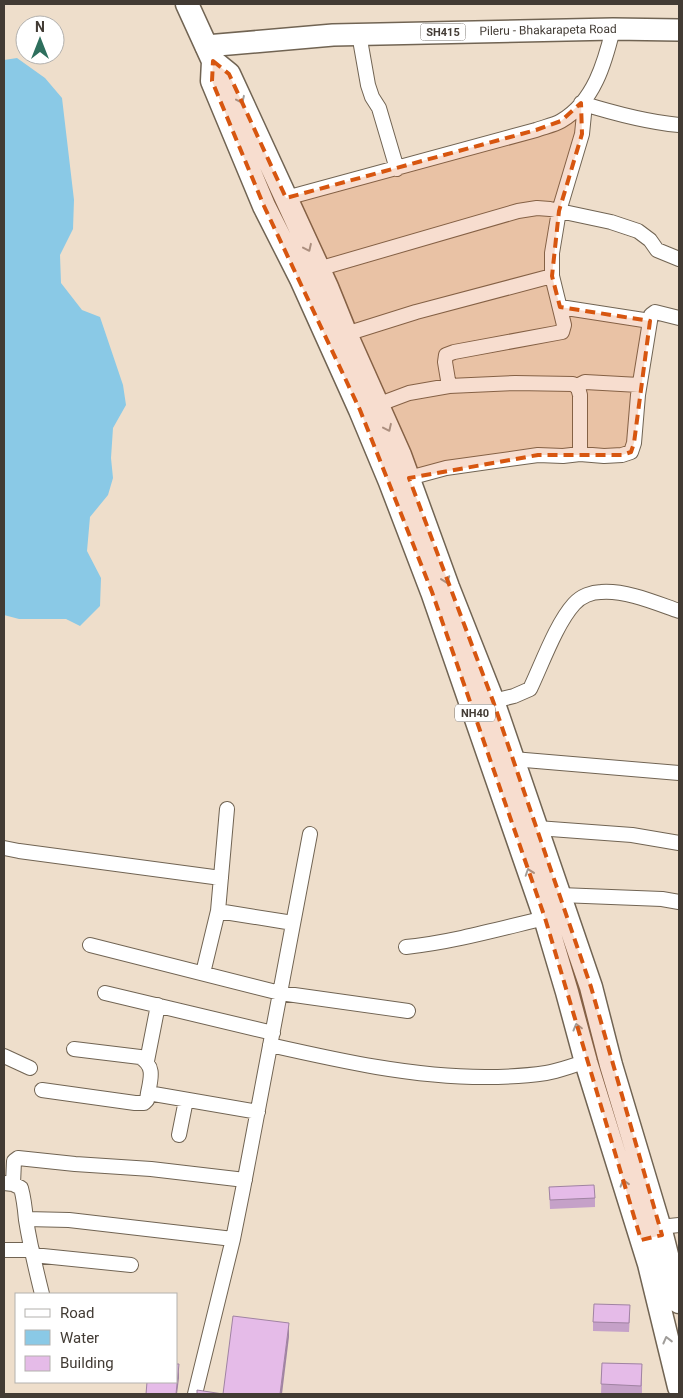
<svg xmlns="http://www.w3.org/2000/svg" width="683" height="1398" font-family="Roboto,sans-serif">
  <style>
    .water { fill: #8ac9e6 }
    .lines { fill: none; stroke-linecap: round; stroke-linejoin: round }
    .minor-casing { stroke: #716453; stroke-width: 16 }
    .primary-casing { stroke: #716453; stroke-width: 24 }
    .trunk-casing { stroke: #716453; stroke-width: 25 }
    .minor { stroke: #fff; stroke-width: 14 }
    .primary { stroke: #fff; stroke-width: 21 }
    .trunk { stroke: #fff; stroke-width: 22 }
    .wall { fill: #c5a1c8 }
    .shaded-wall { fill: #a083a2 }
    .building { fill: #e5bbe8; stroke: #a083a2 }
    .oneway { stroke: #a09d9a }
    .marked { fill: #d75610; fill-opacity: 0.2; stroke: #d75610; stroke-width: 4; stroke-dasharray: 10 6; stroke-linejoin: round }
    .labels { text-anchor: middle; stroke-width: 5; stroke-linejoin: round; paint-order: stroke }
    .shield { fill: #fff; stroke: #7b7671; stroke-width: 1 }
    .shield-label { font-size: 11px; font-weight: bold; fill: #423b34 }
    .street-label { font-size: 12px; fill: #423b34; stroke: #fff }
  </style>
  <rect width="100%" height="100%" fill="#eedecb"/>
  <path class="water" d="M17 58 45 78 62 98 74 200 73 229 60 255 61 283 82 310 100 317 123 385 126 405 113 428 111 458 113 478 108 495 90 517 87 551 101 578 100 606 80 626 66 619H19L4 615V60Z"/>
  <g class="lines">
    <g class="minor-casing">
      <path id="minor" d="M359 34 368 85 372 97 379 108 397 169
        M286 198 536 130C544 127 554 125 561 121 594 102 605 62 613 29
        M318 269 518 211 537 208 550 209 611 222 638 231 650 240 657 250 679 259
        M560 307 650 321
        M346 334 416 312 552 276
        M449 386 445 362 446 355 454 352 562 332 564 325 552 276V253L559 211 582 134 584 114 581 103C613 113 646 122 679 125
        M577 386 585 382 639 385
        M377 405 409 393 449 386 515 383 573 384 578 388 580 395V454
        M409 478 446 468 538 455 563 456 580 454 604 456 622 455 631 452 634 443 638 395 651 315 655 312 679 318
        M493 701 514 696 530 689C542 664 556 624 574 604 581 596 592 592 601 592 626 590 656 603 679 611
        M513 759 679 773
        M537 828 632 835 679 843
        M4 848 19 851 221 878
        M560 895 662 899 679 902
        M218 911 293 923
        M90 945 280 993 408 1011
        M406 947C453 942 499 929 545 918
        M203 973 218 911 227 809
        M105 993 273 1033
        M270 1045C341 1061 412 1077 485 1077 505 1077 526 1076 546 1073 559 1071 573 1065 586 1062
        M74 1049 140 1057C155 1066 151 1078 148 1093
        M4 1056 30 1068
        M147 1061 158 1005
        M42 1090 135 1103H144L147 1100 148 1093 258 1112
        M179 1135 186 1100
        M4 1183 13 1184 21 1188C24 1199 25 1209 26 1220 30 1245 36 1270 42 1294
        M13 1184 14 1161 18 1158 75 1164 151 1169 245 1180
        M26 1219 69 1220 233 1239
        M660 1227 679 1225
        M4 1250H32
        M33 1255 131 1265
        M195 1394 233 1239 243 1189 310 834"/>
    </g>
    <g class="primary-casing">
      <path id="primary" d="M206 46 333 35 613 29 679 30"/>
    </g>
    <g class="trunk-casing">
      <path id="trunk" d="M187 4 213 61 212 81 264 206 301 279 360 410 390 482 432 592 545 918 567 992 586 1062 649 1264 679 1387
        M213 61 229 74 327 287 346 334 400 455 448 587 493 701 591 987 611 1065 662 1235 679 1302"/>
    </g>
    <use href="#minor" class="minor"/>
    <use href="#primary" class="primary"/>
    <use href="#trunk" class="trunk"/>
  </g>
  <path class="wall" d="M549 1187 595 1198V1207L550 1209Z
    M630 1314 629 1332 593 1331V1322Z
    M602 1363 642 1364V1394H601Z"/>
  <path class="shaded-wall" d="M289 1323V1337L282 1394H280Z
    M179 1364V1378L177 1394H176Z"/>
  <path class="building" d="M594 1185 595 1198 550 1200 549 1187Z
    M594 1304 630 1305 629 1323 593 1322Z
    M233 1316 289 1323 280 1394H197V1390L223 1394Z
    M602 1363 642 1364 641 1386 601 1384Z
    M176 1364H179L176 1394H146L147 1382H176Z"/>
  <defs><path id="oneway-chevron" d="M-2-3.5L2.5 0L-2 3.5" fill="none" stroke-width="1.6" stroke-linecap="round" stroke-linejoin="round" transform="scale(1.25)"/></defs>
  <g class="oneway">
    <use href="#oneway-chevron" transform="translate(241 100) rotate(65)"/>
    <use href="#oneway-chevron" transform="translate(308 248) rotate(65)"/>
    <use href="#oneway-chevron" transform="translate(388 428) rotate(65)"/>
    <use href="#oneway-chevron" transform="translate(446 580) rotate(70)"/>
    <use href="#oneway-chevron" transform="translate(529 872) rotate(-109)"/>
    <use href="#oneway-chevron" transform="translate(577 1027) rotate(-105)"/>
    <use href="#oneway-chevron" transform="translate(624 1183) rotate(-107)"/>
    <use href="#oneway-chevron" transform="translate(667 1340) rotate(-104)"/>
  </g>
  <path class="marked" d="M213 61 229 74 286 198 536 130 561 121 581 103 582 134 559 211 552 276 560 307 650 321 634 443 631 452 622 455H538L409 478 493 701 591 987 662 1235 641 1240 545 918 432 592 360 410 264 206 212 81Z"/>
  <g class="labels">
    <g class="shield">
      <rect x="420.5" y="23.5" width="45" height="17" rx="4"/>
      <rect x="455" y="704.5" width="40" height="17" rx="4"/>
    </g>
    <g class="shield-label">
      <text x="443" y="36">SH415</text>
      <text x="475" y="717">NH40</text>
    </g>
    <g class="street-label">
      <text transform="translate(548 30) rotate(-1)" y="4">Pileru - Bhakarapeta Road</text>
    </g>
  </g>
  <rect width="683" height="1398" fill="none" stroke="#423b34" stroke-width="10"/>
  <rect x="15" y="1293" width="162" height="90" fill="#ffffff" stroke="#b3b1ae"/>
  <rect x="25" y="1309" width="25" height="8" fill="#ffffff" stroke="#b3b1ae"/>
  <text x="60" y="1318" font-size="15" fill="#423b34">Road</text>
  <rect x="25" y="1330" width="25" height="15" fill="#8ac9e6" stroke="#b3b1ae"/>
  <text x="60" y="1343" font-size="15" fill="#423b34">Water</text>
  <rect x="25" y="1356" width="25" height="15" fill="#e5bbe8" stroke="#b3b1ae"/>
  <text x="60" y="1368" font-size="15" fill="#423b34">Building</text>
  <g transform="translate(40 40)"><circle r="24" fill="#ffffff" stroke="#b3b1ae"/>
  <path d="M0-4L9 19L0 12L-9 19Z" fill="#2e6f5d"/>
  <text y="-8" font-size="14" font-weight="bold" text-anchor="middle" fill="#423b34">N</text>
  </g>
</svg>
